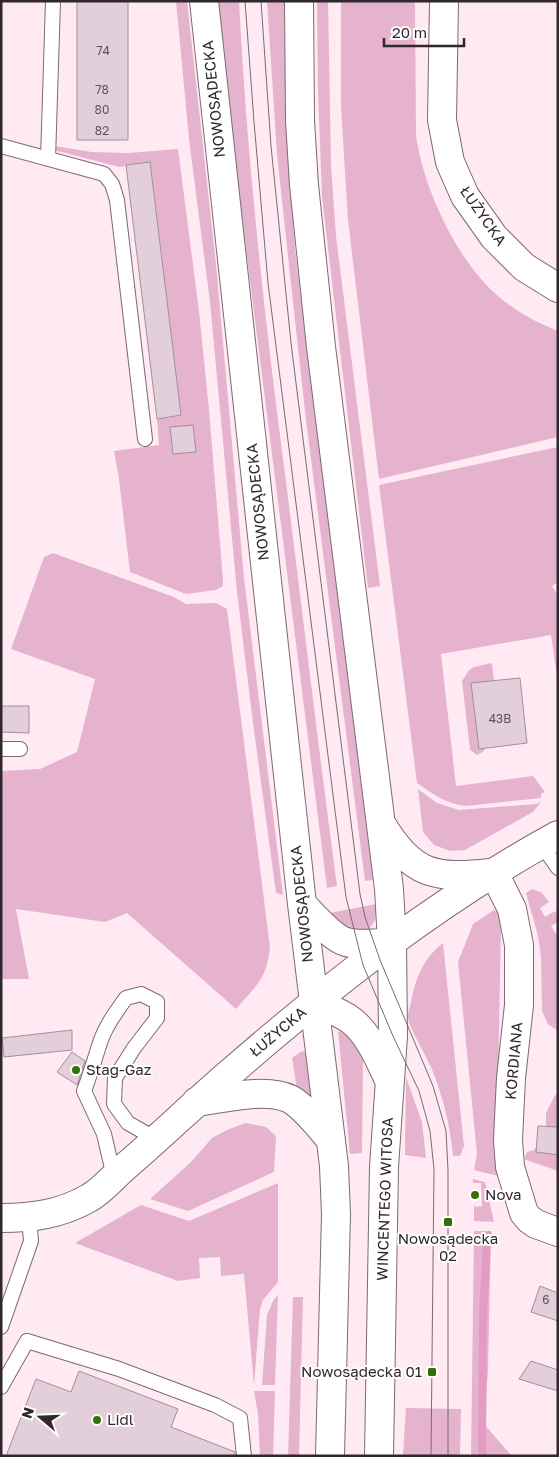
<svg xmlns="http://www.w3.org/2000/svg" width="559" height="1457" font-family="'Golos Text',sans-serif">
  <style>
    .green { fill: #e5b3cd }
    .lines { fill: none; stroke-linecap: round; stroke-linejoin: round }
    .stream { stroke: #e49cc2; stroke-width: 8 }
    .building { fill: #e3cfd9; stroke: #a28f98 }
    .lane-casing { stroke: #7b6a72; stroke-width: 16 }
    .street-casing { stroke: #7b6a72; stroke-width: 30 }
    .secondary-casing { stroke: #7b6a72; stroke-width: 30 }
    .lane { stroke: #fff; stroke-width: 14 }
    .street { stroke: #fff; stroke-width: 28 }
    .secondary { stroke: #fff; stroke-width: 28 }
    .tram { stroke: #776b71; stroke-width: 1 }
    .poi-dot { fill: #327106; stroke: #fefefe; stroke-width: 2 }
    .labels { text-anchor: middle; stroke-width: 4; stroke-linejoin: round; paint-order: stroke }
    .number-label { font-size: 12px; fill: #5d5257 }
    .street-label { font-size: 15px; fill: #30282c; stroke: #fefefe }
    .poi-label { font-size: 15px; fill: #30282c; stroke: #fefefe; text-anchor: start }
  </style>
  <rect width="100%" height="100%" fill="#ffeaf4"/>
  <path class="green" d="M176 1H187L216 264 244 578 283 895 276 893 253 723 237 592 210 302 189 139Z
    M218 1H239C247 162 265 322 286 482 303 617 319 752 337 886L327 888 235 162Z
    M267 1H284L287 137 295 248 373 880 365 881 306 420 291 284 277 154Z
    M317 1H328L331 165 336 236 380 586 368 588 322 197 318 92Z
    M341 1H415L416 135C423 188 457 261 498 296 515 311 537 323 558 331V437L379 479 348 220 341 106Z
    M54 146 92 152 129 153 178 149 199 311 209 410 223 580V586L216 590 186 594 130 572 119 479 114 451 159 445 157 419 181 415 150 162 119 167 54 150Z
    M558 447V582L552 586 558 596V683L551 635 441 654 456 786 533 776 545 792 541 794V798L466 806C446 804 433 794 417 783L379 485Z
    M53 553 174 597 186 604 216 603 227 609 270 947C267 979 256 986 236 1009L127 913 105 922 16 909 29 979H1V771L40 769 77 752 95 679 11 649 44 557Z
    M492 663 494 681 485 748 483 752 477 755 470 750 462 681 469 670 474 667Z
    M418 789 437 803 459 810 536 804 541 802 533 812 465 850 450 851 434 845 423 832Z
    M532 889 541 892 549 902 540 908 545 917 555 911 558 915V922L551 926 558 937V1031L548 1024 542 1011 541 957 538 936 526 893Z
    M376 904C378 921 373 929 357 934L332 921 330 913Z
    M494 910 501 914V920L498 1087V1176L474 1170 477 1154 458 962 473 924Z
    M443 943 464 1146 460 1156H453C450 1125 443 1096 431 1067 426 1056 409 1027 408 1018 407 1014 410 1007 411 1003 415 980 423 958 443 943Z
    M338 1031 352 1036 363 1060 362 1153 350 1154Z
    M302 1051 305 1052 312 1101 298 1095 292 1058Z
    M406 1077 422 1122 426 1158 405 1155Z
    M558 1092V1171L524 1159 527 1152 534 1150 546 1131V1113L554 1097Z
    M246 1123 266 1127 276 1136 274 1172 188 1211 150 1199 191 1162 212 1138 229 1129Z
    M473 1179 485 1182 494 1222 474 1221V1205L475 1207 482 1206 481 1183H473Z
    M278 1183V1282L263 1300 260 1309 254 1385 244 1274 221 1276 220 1257 199 1258 200 1278 178 1281 75 1243 141 1205 189 1221Z
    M474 1231H491L488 1370 484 1424 512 1456H471Z
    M278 1295 275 1385H262L267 1315 273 1301Z
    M293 1297H303L299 1456H288Z
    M254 1391H275L273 1456H260L258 1414Z
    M406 1408 461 1409 460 1456H403Z"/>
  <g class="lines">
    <path class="stream" d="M482 1456 483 1316 487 1239 488 1235"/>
  </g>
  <path class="building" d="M77 1H128V140H77Z
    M150 162 181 415 157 419 126 165Z
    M193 425 196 452 173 454 170 427Z
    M520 678 527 743 479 749 471 683Z
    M1 706H29V733L1 732Z
    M72 1030V1050L4 1057 2 1038Z
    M72 1052 85 1061 77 1085 57 1072Z
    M538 1126 558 1127V1155L536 1152Z
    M540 1286 558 1293V1321L531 1312Z
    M531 1361 558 1370V1391L519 1379Z
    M79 1371 178 1409 171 1427 235 1452V1456H6L36 1379 71 1392Z"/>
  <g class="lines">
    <g class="lane-casing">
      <path id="lane" d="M1 146 104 174 112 184 117 200 145 439
        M48 159 53 1
        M1 749H20
        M541 844 558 868
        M114 1177 104 1134 84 1091C90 1075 94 1061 99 1046 104 1028 116 1012 126 998L141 994 157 1002V1018L134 1048 115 1078 114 1104 128 1123 156 1139
        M1 1327 31 1241 29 1218
        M1 1387 27 1341 119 1369 215 1405 240 1418 244 1456"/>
    </g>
    <g class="street-casing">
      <path id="street" d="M444 1 442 120 450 162 465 196 494 237 524 267 558 288
        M494 873 512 909 519 945V1005L511 1078 508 1140 510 1167 524 1213 529 1219 536 1224 558 1232"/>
    </g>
    <g class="secondary-casing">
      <path id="secondary" d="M204 1 302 904 334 1166 336 1214 330 1456
        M299 1 300 121 304 185 321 347 389 889 392 942 393 1036 384 1167 379 1456
        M382 825C412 875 435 879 490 873
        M302 904C312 914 332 938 346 942 360 946 378 943 392 942
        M313 1002C326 1008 341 1012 352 1021 370 1036 379 1059 389 1080
        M196 1102C222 1099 265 1087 290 1099 305 1107 320 1128 331 1140
        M1 1218C33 1218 61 1214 89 1198 102 1191 114 1176 126 1166 161 1136 195 1103 230 1073 332 984 439 900 558 835"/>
    </g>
    <use href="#lane" class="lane"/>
    <use href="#street" class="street"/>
    <use href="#secondary" class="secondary"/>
    <path class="tram" d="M245 1 254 122 268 283 346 897 363 965 393 1036 419 1091 430 1131 434 1169 431 1456
      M261 1 271 146 291 343 360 894 365 917 380 960 433 1086 446 1131 448 1170V1456"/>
  </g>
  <g class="poi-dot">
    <circle cx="76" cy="1070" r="5"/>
    <circle cx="475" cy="1195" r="5"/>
    <rect x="443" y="1217" width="10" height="10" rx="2.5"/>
    <rect x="427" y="1367" width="10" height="10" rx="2.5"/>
    <circle cx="97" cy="1420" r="5"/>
  </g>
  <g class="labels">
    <g class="number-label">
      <text x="103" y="55">74</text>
      <text x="102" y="94">78</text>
      <text x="102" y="114">80</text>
      <text x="102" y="135">82</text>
      <text x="500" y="723">43B</text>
      <text x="546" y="1304">6</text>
    </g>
    <g class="street-label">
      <text transform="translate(214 99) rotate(-96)" y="5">NOWOSĄDECKA</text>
      <text transform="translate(483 216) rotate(55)" y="5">ŁUŻYCKA</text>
      <text transform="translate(258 502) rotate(-96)" y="5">NOWOSĄDECKA</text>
      <text transform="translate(302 904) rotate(-96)" y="5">NOWOSĄDECKA</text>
      <text transform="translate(278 1032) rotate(-40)" y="5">ŁUŻYCKA</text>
      <text transform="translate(514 1061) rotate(-85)" y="5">KORDIANA</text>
      <text transform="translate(385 1199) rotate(-88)" y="5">WINCENTEGO WITOSA</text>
    </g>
    <g class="poi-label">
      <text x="86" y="1075">Stag-Gaz</text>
      <text x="485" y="1200">Nova</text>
      <text x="448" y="1244" text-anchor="middle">Nowosądecka<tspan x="448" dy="17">02</tspan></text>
      <text x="422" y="1377" text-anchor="end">Nowosądecka 01</text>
      <text x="107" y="1425">Lidl</text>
    </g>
  </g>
  <rect width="559" height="1457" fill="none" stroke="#30282c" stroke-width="5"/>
  <g transform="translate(40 1417) rotate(289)" stroke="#fefefe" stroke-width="4" paint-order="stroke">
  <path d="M0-4L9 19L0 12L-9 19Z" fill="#30282c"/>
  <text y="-8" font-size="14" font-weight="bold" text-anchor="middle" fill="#30282c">N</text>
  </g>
  <path d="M384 38v8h80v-8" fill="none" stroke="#30282c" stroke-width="2.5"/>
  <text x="392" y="38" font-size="15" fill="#30282c" stroke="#fefefe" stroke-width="4" paint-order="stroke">20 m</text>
</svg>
